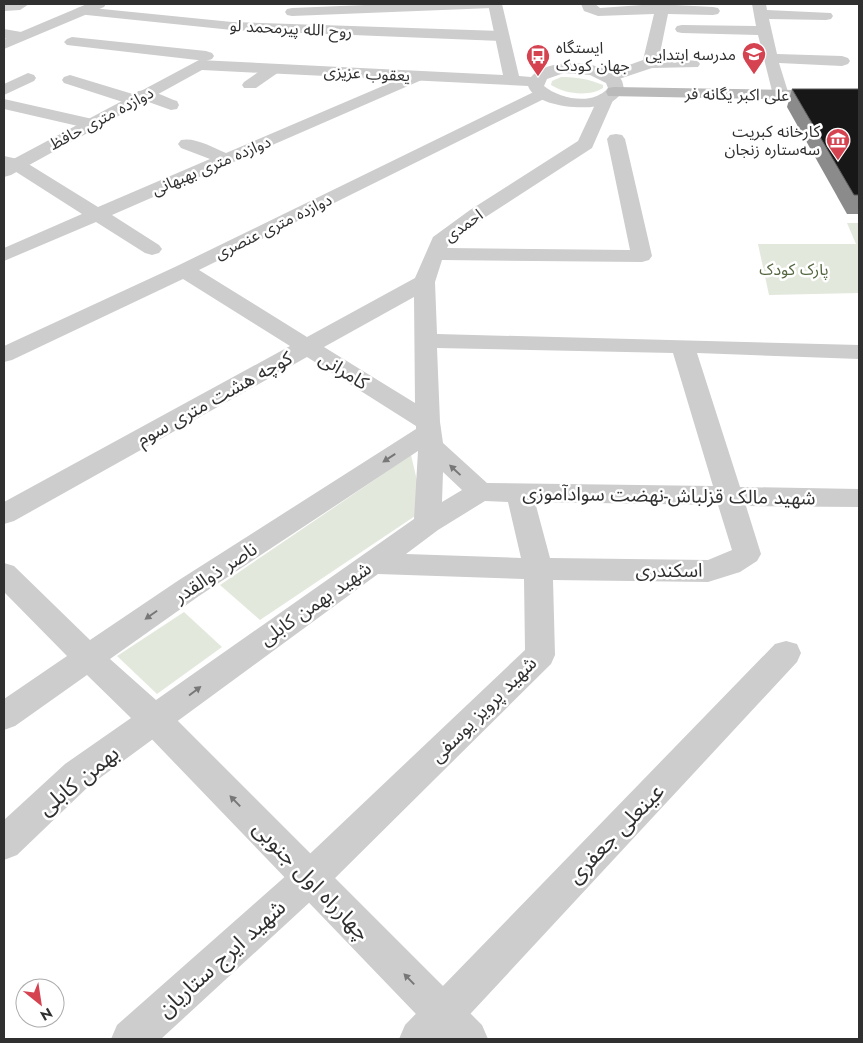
<svg xmlns="http://www.w3.org/2000/svg" width="863" height="1043" font-family="Jost,'Noto Sans Arabic',sans-serif">
  <style>
    .green { fill: #e3e8dc }
    .lines { fill: none; stroke-linecap: round; stroke-linejoin: round }
    .minor { fill: #cdcdcd; fill-rule: evenodd }
    .tertiary { fill: #cdcdcd; fill-rule: evenodd }
    .secondary { fill: #bababa; fill-rule: evenodd }
    .wall { fill: #8b8b8b }
    .building { fill: #171717; stroke: #5d5d5d }
    .oneway { fill: #777 }
    .labels { text-anchor: middle; stroke-width: 5; stroke-linejoin: round; paint-order: stroke }
    .far-street-label { font-size: 16px; fill: #303030; stroke: #fff }
    .far-poi-label { font-size: 16px; fill: #303030; stroke: #fff; text-anchor: end }
    .far-park-label { font-size: 16px; fill: #546741; stroke: #fff }
    .street-label { font-size: 19px; fill: #303030; stroke: #fff }
    .near-street-label { font-size: 22px; fill: #303030; stroke: #fff }
  </style>
  <rect width="100%" height="100%" fill="#fff"/>
  <path class="green" d="M561 77C576 77 589 79 603 85V88C589 97 565 94 551 85L552 81Z
    M847 223H859V293L769 295 758 244H856Z
    M411 455 424 510 260 620 220 585Z
    M184 612 222 647 157 694 117 656Z"/>
  <g class="lines">
    <path class="minor" d="M4 4H29L20 10 4 11Z
      M390 4H499L497 7 492 8 292 16 287 15 285 12 287 9 292 8Z
      M581 4H595L600 8 656 4 713 7 718 8 720 11 718 14 713 15 668 14 659 58 698 61 700 64 698 67 652 68 610 82 604 80 602 77 604 74 643 60 654 14 598 16 584 11Z
      M752 4H766L767 10 831 13 833 16 831 19 826 20 769 19 777 54 842 56 848 58 850 61 848 64 842 66 779 63 789 95 787 99H775L773 95 758 35 682 33 677 32 675 29 677 26 682 25 756 26Z
      M82 7 232 22 501 31 506 33 509 36 506 39 501 41 232 30 77 14 75 11 77 8Z
      M4 29 27 33 30 36 27 39 4 38Z
      M72 37 206 51 212 53 214 56 212 59 206 61 67 45 64 42 67 39Z
      M273 64 279 66 281 69 279 72 256 88H244L242 85 244 82 267 66Z
      M418 71 424 73 426 76 424 79 112 215 159 245 162 249 159 253 152 255 145 253 96 222 4 261V248L82 214 10 168 4 166V156L22 160 98 207 210 159 181 148 178 144 181 140C195 137 212 147 226 153Z
      M28 73 34 75 36 78 34 81 4 95V84Z
      M70 75 136 95 138 91C151 88 165 97 177 101L179 105 177 109 171 110 143 100 141 104H129L64 83 62 80 64 77Z
      M542 88 548 89 550 93 548 97 199 270 307 337 415 278 433 237 470 210 578 141 600 94H612L614 98 592 148 484 218 449 244 447 248 630 250 607 139 610 135 616 134 622 135 625 139 652 256 649 260 642 262 442 260 435 282 437 334 859 345V359L697 353 740 487 859 489V507L746 506 761 554 757 561 740 572 708 582 553 580 555 655 551 664 323 890 161 1039H111L117 1025 297 866 525 650 524 579 378 574 89 786 17 855 4 860V820L65 764 131 718 87 675 15 726 4 730V699L67 656 4 592V563L14 566 90 640 179 580 416 429V426L307 357 14 521 4 524V502L290 346 183 279 12 360 4 362V346L177 266ZM414 297 415 403 324 347ZM437 348 673 353 713 486 487 483 443 443 440 422ZM418 451 414 519 156 700 110 659 199 596ZM443 472 462 490 442 502ZM485 501 508 502 521 558 406 554 438 530ZM535 502 718 505 732 550 708 560 550 558Z
      M4 99 97 120 100 124 97 128 91 129 4 109Z
      M786 641 797 644 801 653 797 662 447 1039H399L405 1025 775 644Z"/>
    <path class="tertiary" d="M87 4H106L104 7 4 49V39Z
      M488 4H502L519 76 531 77C547 57 603 60 620 78 623 81 623 85 624 89 620 96 615 101 607 104 588 111 536 108 528 86L202 70 11 175 4 177V164L199 60 503 75ZM564 73 590 75 606 83 608 88C593 106 560 99 544 86L547 79Z
      M155 706 167 710 482 1025 488 1039H440L143 730 139 720 143 710Z"/>
    <path class="secondary" d="M614 87 859 91V101L608 96 606 92 608 88Z"/>
  </g>
  <path class="wall" d="M792 89H859V214H847L787 107Z"/>
  <path class="building" d="M792 89H859V195H854Z"/>
  <defs><path id="oneway-solid" d="M-6-.8H1V-3.2L6.5 0L1 3.2V.8H-6Z" transform="scale(1.25)"/></defs>
  <g class="oneway">
    <use href="#oneway-solid" transform="translate(389 458) rotate(147)"/>
    <use href="#oneway-solid" transform="translate(455 470) rotate(-137)"/>
    <use href="#oneway-solid" transform="translate(151 615) rotate(145)"/>
    <use href="#oneway-solid" transform="translate(195 691) rotate(-37)"/>
    <use href="#oneway-solid" transform="translate(235 801) rotate(-134)"/>
    <use href="#oneway-solid" transform="translate(409 979) rotate(-134)"/>
  </g>
  <defs>
    <g id="school-pin" transform="scale(1.25)"><path d="M0 17L-7.5 6A9.5 9.5 0 1 1 7.5 6Z" fill="#d54351" stroke="#fff"/><path d="M0-5L7-2L0 1L-7-2ZM-4 1L0 2.5L4 1V4Q0 6-4 4Z" fill="#fff"/></g>
    <g id="bus-pin" transform="scale(1.25)"><path d="M0 17L-7.5 6A9.5 9.5 0 1 1 7.5 6Z" fill="#d54351" stroke="#fff"/><path d="M-5-6H5V4H4V6H2V4H-2V6H-4V4H-5ZM-3.5-4V0h7V-4ZM-3.5 1.2v1.5H-2V1.2ZM2 1.2v1.5H3.5V1.2Z" fill="#fff"/></g>
    <g id="museum-pin" transform="scale(1.25)"><path d="M0 17L-7.5 6A9.5 9.5 0 1 1 7.5 6Z" fill="#d54351" stroke="#fff"/><path d="M0-6L6-3V-2H-6V-3ZM-5-1h2V3h-2ZM-1-1h2V3h-2ZM3-1h2V3H3ZM-6 4H6V6H-6Z" fill="#fff"/></g>
  </defs>
  <g fill-rule="evenodd">
    <use href="#school-pin" x="754" y="54"/>
    <use href="#bus-pin" x="538" y="56"/>
    <use href="#museum-pin" x="838" y="140"/>
  </g>
  <g class="labels">
    <g class="far-street-label">
      <text transform="translate(291 28) rotate(3)" y="6">روح الله پیرمحمد لو</text>
      <text transform="translate(367 73) rotate(3)" y="6">یعقوب عزیزی</text>
      <text transform="translate(737 94) rotate(1)" y="6">علی اکبر یگانه فر</text>
      <text transform="translate(101 118) rotate(-28)" y="6">دوازده متری حافظ</text>
      <text transform="translate(211 165) rotate(-23)" y="6">دوازده متری بهبهانی</text>
      <text transform="translate(463 225) rotate(-36)" y="6">احمدی</text>
      <text transform="translate(273 226) rotate(-26)" y="6">دوازده متری عنصری</text>
    </g>
    <g class="far-poi-label">
      <text x="556" y="53" text-anchor="start">ایستگاه<tspan x="556" dy="18">جهان کودک</tspan></text>
      <text x="736" y="60">مدرسه ابتدایی</text>
      <text x="820" y="137">کارخانه کبریت<tspan x="820" dy="18">سه‌ستاره زنجان</tspan></text>
    </g>
    <g class="far-park-label">
      <text x="794" y="275">پارک کودک</text>
    </g>
    <g class="street-label">
      <text transform="translate(344 370) rotate(32)" y="7">کامرانی</text>
      <text transform="translate(214 398) rotate(-29)" y="7">کوچه هشت متری سوم</text>
      <text transform="translate(669 495) rotate(1)" y="7">شهید مالک قزلباش-نهضت سوادآموزی</text>
      <text x="669" y="577">اسکندری</text>
      <text transform="translate(215 572) rotate(-33)" y="7">ناصر ذوالقدر</text>
      <text transform="translate(315 603) rotate(-35)" y="7">شهید بهمن کابلی</text>
      <text transform="translate(483 709) rotate(-45)" y="7">شهید پرویز یوسفی</text>
    </g>
    <g class="near-street-label">
      <text transform="translate(78 780) rotate(-39)" y="8">بهمن کابلی</text>
      <text transform="translate(615 833) rotate(-46)" y="8">عینعلی جعفری</text>
      <text transform="translate(312 880) rotate(46)" y="8">چهارراه اول جنوبی</text>
      <text transform="translate(221 958) rotate(-42)" y="8">شهید ایرج ستاریان</text>
    </g>
  </g>
  <rect width="863" height="1043" fill="none" stroke="#303030" stroke-width="10"/>
  <g transform="translate(40 1003) rotate(150)"><circle r="24" fill="#ffffff" stroke="#acacac"/>
  <path d="M0-4L9 19L0 12L-9 19Z" fill="#d54351"/>
  <text y="-8" font-size="14" font-weight="bold" text-anchor="middle" fill="#303030">N</text>
  </g>
</svg>
